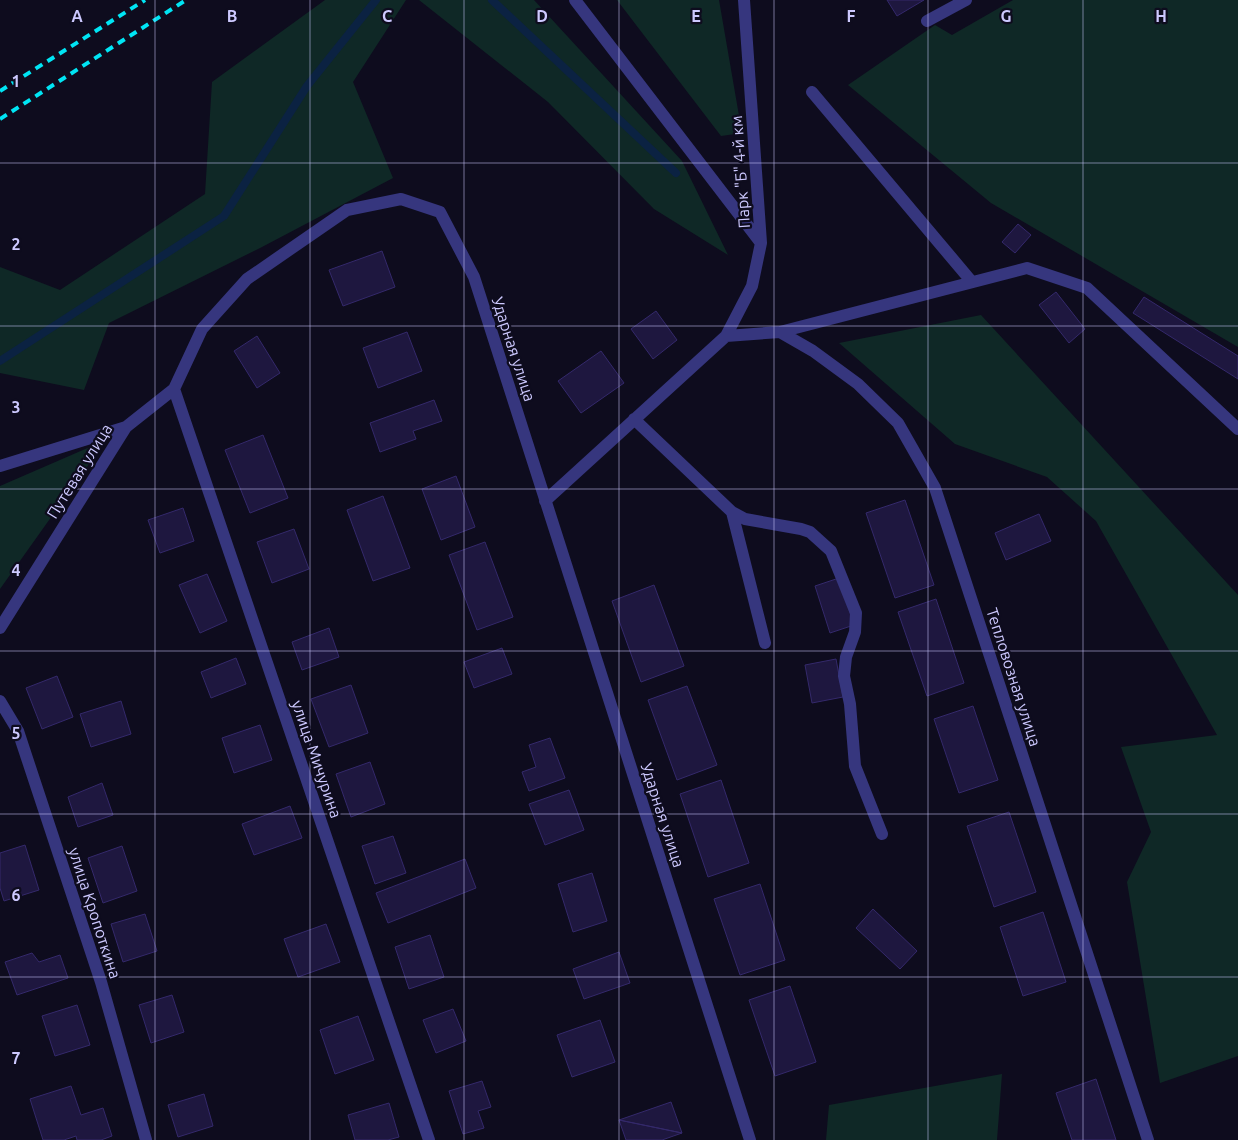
<svg xmlns="http://www.w3.org/2000/svg" width="1238" height="1140" font-family="Ubuntu,sans-serif">
  <style>
    .green { fill: #0f2826 }
    .lines { fill: none; stroke-linecap: round; stroke-linejoin: round }
    .stream { stroke: #0b2242; stroke-width: 8 }
    .building { fill: #1e173f; stroke: #34296b }
    .minor { stroke: #36367e; stroke-width: 12 }
    .rail { stroke: #00e5f4; stroke-width: 4; stroke-dasharray: 8 6; stroke-linecap: butt }
    .grid { fill: none; stroke: #cdc9ff; stroke-width: 1; stroke-opacity: 0.55 }
    .labels { text-anchor: middle; stroke-width: 4.5; stroke-linejoin: round; paint-order: stroke }
    .street-label { font-size: 16px; fill: #cdc9ff; stroke: #0e0c1e }
    .grid-label { font-size: 16px; text-anchor: middle; font-weight: bold; fill: #cdc9ff; stroke: #0e0c1e; stroke-width: 4.5; stroke-linejoin: round; paint-order: stroke }
  </style>
  <rect width="100%" height="100%" fill="#0e0c1e"/>
  <path class="green" d="M325 0H406L353 82 393 178 262 247 109 323 84 390 0 373V267L60 290 205 194 212 82Z
    M419 0H534L682 161 728 255 654 209 548 102Z
    M617 0H719L742 133 721 136Z
    M1013 0H1238V347L991 203 848 85 935 25 952 35Z
    M981 315 1238 595V1056L1160 1083 1127 882 1151 832 1121 747 1217 735 1096 521 1047 477 955 444 839 343Z
    M106 440 0 589V486Z
    M1002 1074 997 1140H826L829 1105Z"/>
  <g class="lines">
    <path class="stream" d="M492 0 676 173
      M0 361 224 216 307 86 376 0"/>
  </g>
  <path class="building" d="M887 0H924L897 16Z
    M1018 224 1031 235 1015 253 1002 242Z
    M382 251 395 287 343 306 329 270Z
    M1056 292 1085 329 1069 343 1039 305Z
    M1144 297 1238 356V379L1133 313Z
    M656 311 677 340 653 359 631 329Z
    M407 332 422 371 378 388 363 348Z
    M257 336 280 373 257 388 234 351Z
    M601 351 624 383 581 413 558 381Z
    M434 400 442 421 413 431 416 439 380 452 370 423Z
    M263 435 288 498 250 513 225 450Z
    M456 476 475 527 441 540 422 489Z
    M383 496 410 568 373 581 347 510Z
    M905 500 934 585 895 598 866 513Z
    M183 508 194 541 160 553 148 520Z
    M1039 514 1051 541 1006 560 995 533Z
    M294 529 309 569 272 583 257 542Z
    M485 542 513 617 477 630 449 555Z
    M207 574 227 621 200 633 179 585Z
    M839 578 854 625 830 633 815 586Z
    M654 585 684 666 641 682 612 601Z
    M936 599 964 683 927 696 898 612Z
    M329 628 339 657 302 670 292 642Z
    M502 648 512 674 474 688 464 662Z
    M236 658 246 684 211 698 201 672Z
    M836 659 843 697 812 703 805 665Z
    M57 676 73 717 42 729 26 688Z
    M351 685 368 733 329 747 311 699Z
    M687 686 717 765 677 780 648 700Z
    M121 701 131 734 91 747 80 714Z
    M973 706 998 780 959 793 934 719Z
    M260 725 272 760 234 773 222 738Z
    M550 738 565 778 529 791 522 772 536 767 529 745Z
    M370 762 385 804 351 817 336 774Z
    M721 780 749 863 708 877 680 794Z
    M102 783 113 815 78 827 68 797Z
    M569 790 584 830 545 845 529 804Z
    M290 806 302 838 254 855 242 824Z
    M1009 812 1036 892 994 907 967 826Z
    M393 836 406 873 375 884 362 846Z
    M25 845 39 890 4 901 0 888V853Z
    M122 846 137 891 103 903 88 858Z
    M465 859 476 888 388 923 376 893Z
    M592 873 607 921 573 932 558 884Z
    M760 884 785 960 740 975 714 899Z
    M873 909 917 951 900 969 856 928Z
    M1043 912 1066 982 1023 996 1000 927Z
    M145 914 157 951 123 962 111 924Z
    M326 924 340 962 298 977 284 939Z
    M430 935 444 977 409 989 395 947Z
    M619 952 630 983 584 999 573 969Z
    M32 953 39 962 60 955 68 978 17 995 5 962Z
    M790 986 816 1062 775 1076 749 1000Z
    M172 995 184 1032 151 1043 139 1005Z
    M77 1005 90 1045 55 1056 42 1016Z
    M453 1009 466 1041 436 1053 423 1020Z
    M358 1016 374 1060 335 1074 320 1030Z
    M600 1020 615 1062 572 1077 557 1035Z
    M1096 1079 1116 1140H1072L1056 1093Z
    M482 1081 491 1107 478 1111 484 1128 463 1134 449 1091Z
    M71 1086 81 1115 103 1108 112 1136 101 1140H77L76 1136 64 1140H43L30 1099Z
    M204 1094 213 1126 178 1137 168 1105Z
    M671 1102 682 1133 619 1120Z
    M389 1103 399 1137 388 1140H355L348 1115Z
    M619 1120 682 1133 662 1140H626Z"/>
  <g class="lines">
    <path class="minor" d="M575 0 761 243
      M927 21 966 0
      M812 92 972 282
      M780 332 1027 268 1087 288 1238 429
      M726 336 780 332 813 351 858 384 898 423 935 488 1148 1140
      M174 389 429 1140
      M634 419 732 512 745 519 801 529 810 532 831 551 856 613 855 632 846 657 844 676 850 704 855 766 882 834
      M0 466 126 427
      M545 501 726 336 752 286 761 243 744 0
      M732 512 765 643
      M0 628 126 427 174 389 202 329 247 279 347 210 401 199 440 212 474 277 750 1140
      M0 701 18 731 101 982 146 1140"/>
    <path class="rail" d="M0 91 145 0
      M0 119 186 0"/>
  </g>
  <path class="grid" d="M155 0V1140M310 0V1140M464 0V1140M619 0V1140M774 0V1140M928 0V1140M1083 0V1140M0 163H1238M0 326H1238M0 489H1238M0 651H1238M0 814H1238M0 977H1238"/>
  <g class="labels">
    <g class="street-label">
      <text transform="translate(740 172) rotate(-94)" y="6">Парк "Б" 4-й км</text>
      <text transform="translate(514 349) rotate(72)" y="6">Ударная улица</text>
      <text transform="translate(79 471) rotate(-58)" y="6">Путевая улица</text>
      <text transform="translate(1014 677) rotate(72)" y="6">Тепловозная улица</text>
      <text transform="translate(317 759) rotate(71)" y="6">улица Мичурина</text>
      <text transform="translate(663 815) rotate(72)" y="6">Ударная улица</text>
      <text transform="translate(95 913) rotate(72)" y="6">улица Кропоткина</text>
    </g>
  </g>
  <g class="grid-label">
    <text x="77" y="22">A</text>
    <text x="232" y="22">B</text>
    <text x="387" y="22">C</text>
    <text x="542" y="22">D</text>
    <text x="696" y="22">E</text>
    <text x="851" y="22">F</text>
    <text x="1006" y="22">G</text>
    <text x="1161" y="22">H</text>
    <text x="16" y="87">1</text>
    <text x="16" y="250">2</text>
    <text x="16" y="413">3</text>
    <text x="16" y="576">4</text>
    <text x="16" y="739">5</text>
    <text x="16" y="901">6</text>
    <text x="16" y="1064">7</text>
  </g>
</svg>
